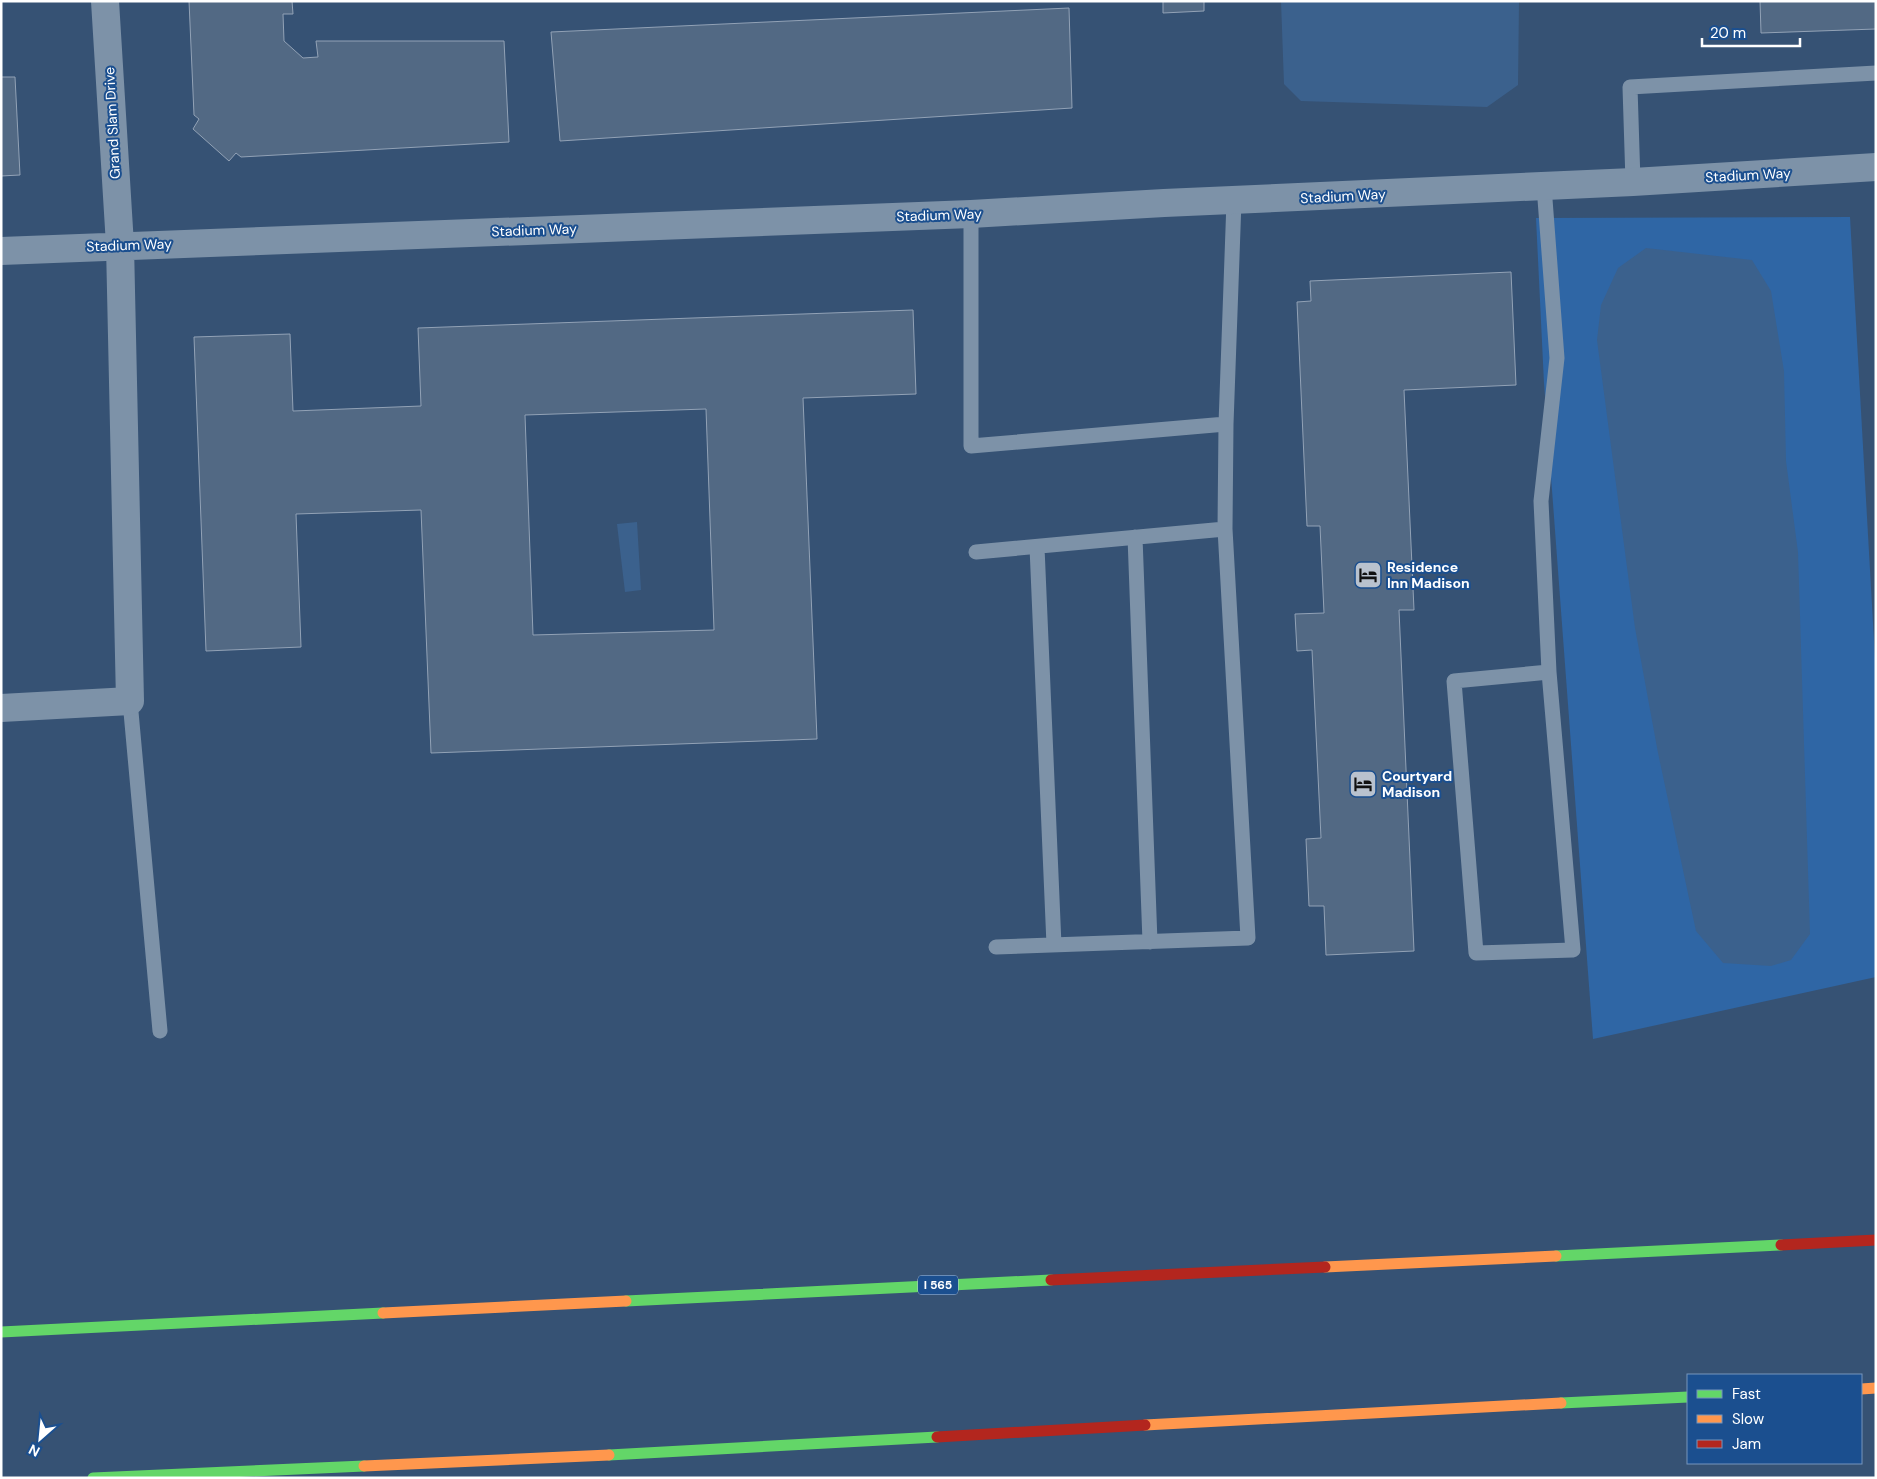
<svg xmlns="http://www.w3.org/2000/svg" width="1877" height="1479" font-family="'DM Sans',sans-serif">
  <style>
    .green { fill: #2f66a5 }
    .water { fill: #3b618d }
    .building { fill: #526984; stroke: #92a2b6; fill-rule: evenodd }
    .lines { fill: none; stroke-linecap: round; stroke-linejoin: round }
    .lane { stroke: #7d92a8; stroke-width: 15 }
    .street { stroke: #7d92a8; stroke-width: 28 }
    .fast { stroke: #63d668; stroke-width: 11 }
    .slow { stroke: #ff974d; stroke-width: 11 }
    .jam { stroke: #b3261e; stroke-width: 11 }
    .labels { text-anchor: middle; stroke-width: 4; stroke-linejoin: round; paint-order: stroke }
    .shield { fill: #1b4f8f; stroke: #bbcadd; stroke-width: 1 }
    .shield-label { font-size: 12px; font-weight: bold; fill: #fff }
    .street-label { font-size: 14px; fill: #fff; stroke: #1b4f8f }
    .poi-label { font-size: 14px; font-weight: bold; fill: #fff; stroke: #1b4f8f; text-anchor: start }
  </style>
  <rect width="100%" height="100%" fill="#365274"/>
  <path class="green" d="M1850 217 1876 676V977L1593 1039 1544 383 1536 218Z"/>
  <path class="water" d="M1281 1H1519L1518 85 1487 107 1301 101 1284 84Z
    M1646 248 1752 260 1771 291 1784 371 1786 461 1798 552 1810 934 1791 960 1771 966 1723 963 1696 931 1658 753 1635 628 1597 340 1601 305 1618 268Z
    M637 522 641 590 625 592 617 524Z"/>
  <path class="building" d="M189 1H292L293 14H283L284 41 303 58 318 57 316 41H504L509 142 241 157 236 153 229 161 193 129 199 119 194 115Z
    M1163 1H1204V11L1163 13Z
    M1760 1H1876V29L1761 33Z
    M1069 8 1072 108 560 141 551 32Z
    M1 77H15L20 175 1 176Z
    M1511 272 1516 385 1404 390 1414 610H1399L1414 951 1326 955 1324 906H1309L1306 839 1321 838 1312 650 1297 651 1295 614 1324 613 1320 526H1307L1297 302 1311 301 1310 281Z
    M913 310 916 394 803 398 817 739 431 753 421 510 296 514 301 647 206 651 194 337 290 334 293 411 421 406 418 328ZM706 409 714 630 533 635 525 415Z"/>
  <g class="lines">
    <path class="lane" d="M1633 182 1630 87 1876 73
      M1544 186 1557 358 1541 501 1549 672
      M971 214V446L1226 424 1225 529
      M1226 424 1234 201
      M1135 537 1150 942
      M1037 547 1054 945
      M976 552 1225 529 1248 938 996 947
      M1549 672 1573 950 1476 953 1454 681Z
      M130 701 160 1031"/>
    <path class="street" d="M1 251 971 214 1164 203 1633 182 1876 167
      M1 708 130 701 120 245 105 1"/>
    <path class="fast" d="M1556 1256 1781 1245
      M626 1301 1051 1280
      M1 1332 383 1313
      M1561 1403 1688 1397
      M609 1455 937 1437
      M93 1478 364 1466"/>
    <path class="slow" d="M1325 1267 1556 1256
      M383 1313 626 1301
      M1861 1389 1876 1388
      M1145 1425 1561 1403
      M364 1466 609 1455"/>
    <path class="jam" d="M1781 1245 1876 1240
      M1051 1280 1325 1267
      M937 1437 1145 1425"/>
  </g>
  <defs>
    <g id="hotel-square" transform="scale(1.4375)"><rect x="-9" y="-9" width="18" height="18" rx="4" fill="#b9c2ce" stroke="#1b4f8f"/><path d="M-6-4.5h1.5V1H6V5H4.5V3h-9V5H-6ZM-4 0a1.8 1.8 0 1 1 3.6 0ZM.5 0V-2.5h3Q6-2.5 6 0Z" fill="#111"/></g>
  </defs>
  <g fill-rule="evenodd">
    <use href="#hotel-square" x="1368" y="575"/>
    <use href="#hotel-square" x="1363" y="784"/>
  </g>
  <g class="labels">
    <rect class="shield" x="918" y="1275.5" width="40" height="19" rx="4"/>
    <g class="shield-label">
      <text x="938" y="1289">I 565</text>
    </g>
    <g class="street-label">
      <text transform="translate(112 123) rotate(-93)" y="5">Grand Slam Drive</text>
      <text transform="translate(1748 175) rotate(-3)" y="5">Stadium Way</text>
      <text transform="translate(1343 196) rotate(-3)" y="5">Stadium Way</text>
      <text transform="translate(939 215) rotate(-2)" y="5">Stadium Way</text>
      <text transform="translate(534 230) rotate(-2)" y="5">Stadium Way</text>
      <text transform="translate(129 245) rotate(-2)" y="5">Stadium Way</text>
    </g>
    <g class="poi-label">
      <text x="1387" y="572">Residence<tspan x="1387" dy="16">Inn Madison</tspan></text>
      <text x="1382" y="781">Courtyard<tspan x="1382" dy="16">Madison</tspan></text>
    </g>
  </g>
  <rect width="1877" height="1479" fill="none" stroke="#ffffff" stroke-width="5"/>
  <rect x="1687" y="1374" width="175" height="90" fill="#1b4f8f" stroke="#7695bc"/>
  <rect x="1697" y="1390" width="25" height="8" fill="#63d668" stroke="#7695bc"/>
  <text x="1732" y="1399" font-size="15" fill="#ffffff">Fast</text>
  <rect x="1697" y="1415" width="25" height="8" fill="#ff974d" stroke="#7695bc"/>
  <text x="1732" y="1424" font-size="15" fill="#ffffff">Slow</text>
  <rect x="1697" y="1440" width="25" height="8" fill="#b3261e" stroke="#7695bc"/>
  <text x="1732" y="1449" font-size="15" fill="#ffffff">Jam</text>
  <g transform="translate(40 1439) rotate(207)" stroke="#1b4f8f" stroke-width="4" paint-order="stroke">
  <path d="M0-4L9 19L0 12L-9 19Z" fill="#ffffff"/>
  <text y="-8" font-size="14" font-weight="bold" text-anchor="middle" fill="#ffffff">N</text>
  </g>
  <path d="M1702 38v8h98v-8" fill="none" stroke="#ffffff" stroke-width="2.5"/>
  <text x="1710" y="38" font-size="15" fill="#ffffff" stroke="#1b4f8f" stroke-width="4" paint-order="stroke">20 m</text>
</svg>
